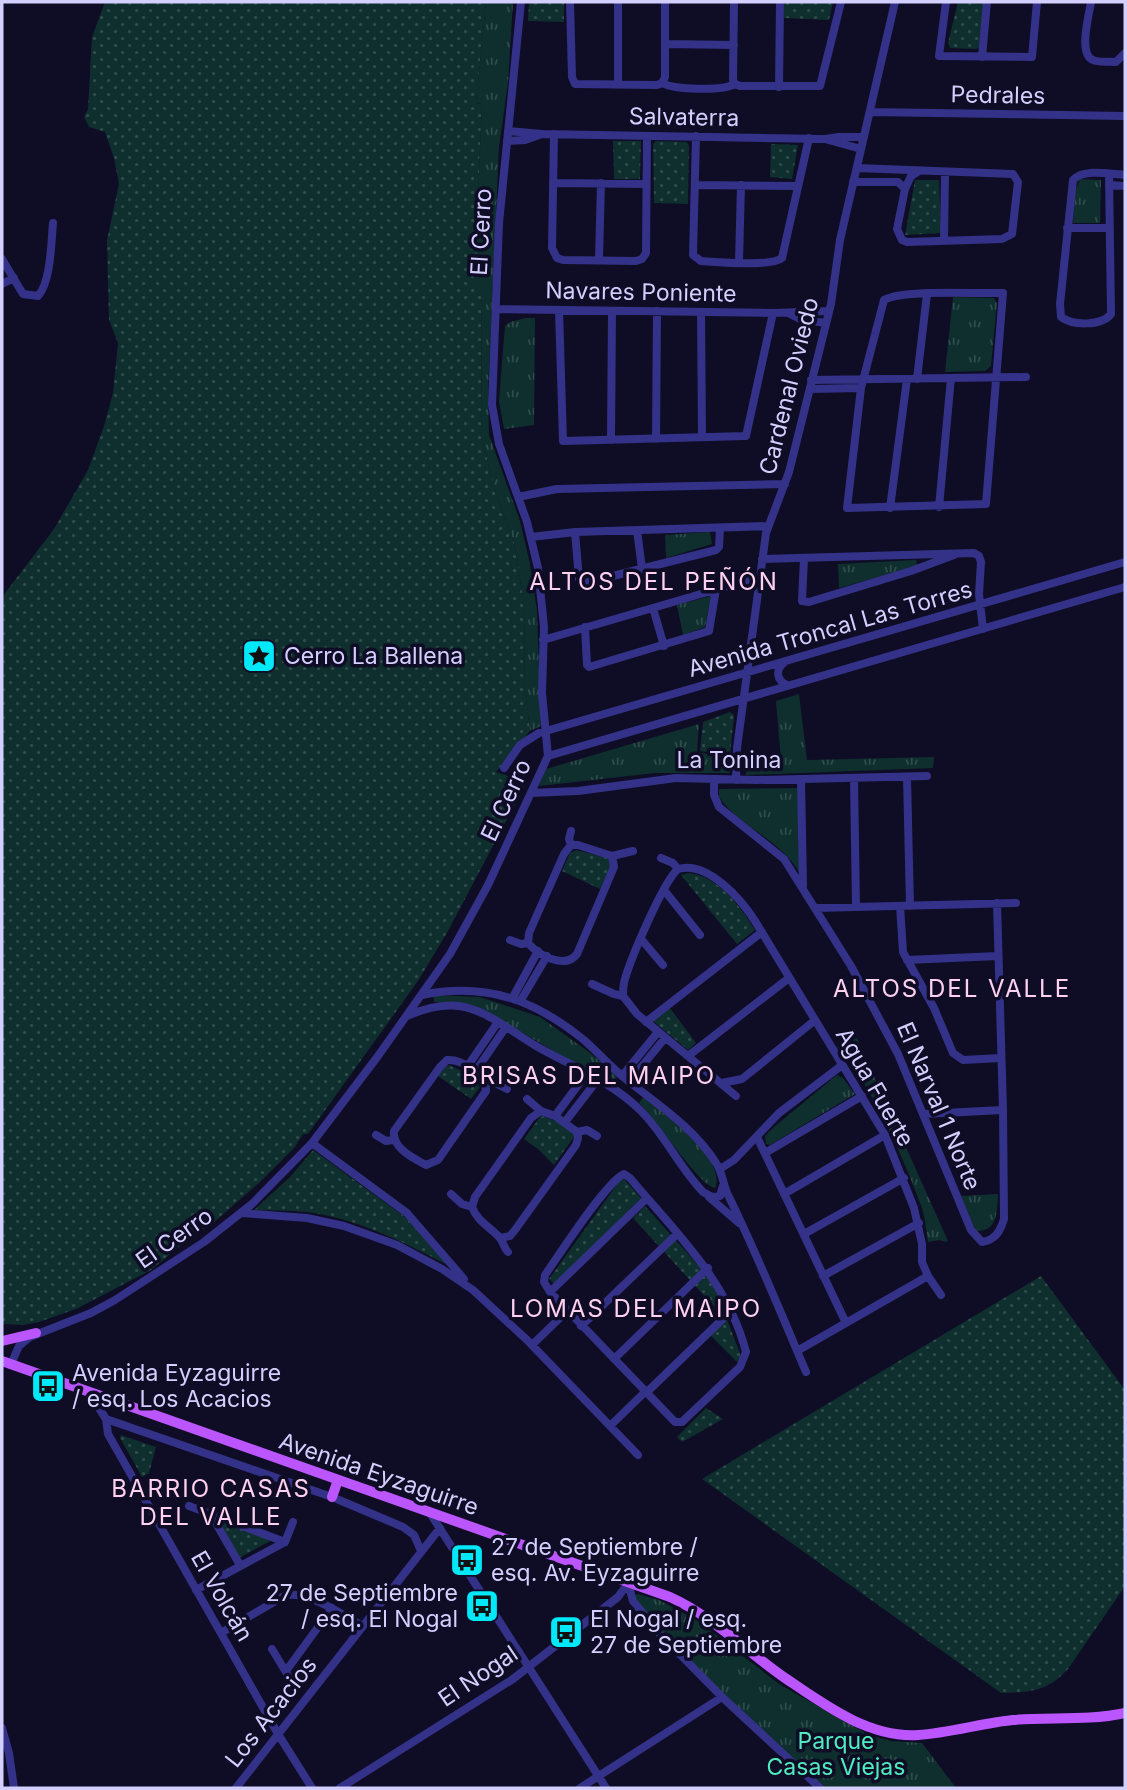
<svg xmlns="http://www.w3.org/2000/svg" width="1127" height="1790" font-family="Inter,sans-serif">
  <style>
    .grass { fill: url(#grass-dots) }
    .park { fill: url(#park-tufts) }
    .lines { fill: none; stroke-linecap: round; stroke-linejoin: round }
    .minor { stroke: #333288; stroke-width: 8 }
    .major { stroke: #bb56ff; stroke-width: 10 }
    .labels { text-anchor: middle; stroke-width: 7; stroke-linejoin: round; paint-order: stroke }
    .street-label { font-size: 23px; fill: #d3cfff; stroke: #0f0c25 }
    .poi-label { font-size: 23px; fill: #d3cfff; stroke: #0f0c25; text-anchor: start }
    .park-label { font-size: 23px; fill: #50ebbf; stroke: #0f0c25 }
    .neighbourhood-label { font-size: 24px; letter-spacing: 2px; fill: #ffd1f0; stroke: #0f0c25 }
  </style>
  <defs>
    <pattern id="grass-dots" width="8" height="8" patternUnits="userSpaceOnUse" patternTransform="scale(1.75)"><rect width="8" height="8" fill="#0e2f2d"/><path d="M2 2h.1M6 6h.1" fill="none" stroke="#304c4c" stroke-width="1.8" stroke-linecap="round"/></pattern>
    <pattern id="park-tufts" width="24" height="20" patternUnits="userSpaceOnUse" patternTransform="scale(1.75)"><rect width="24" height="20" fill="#0e2f2d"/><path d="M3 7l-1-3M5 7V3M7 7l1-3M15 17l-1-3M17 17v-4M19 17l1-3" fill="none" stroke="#304c4c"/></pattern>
  </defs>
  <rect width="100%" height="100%" fill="#0f0c25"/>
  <path class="grass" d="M105 2H486L476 103 482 104 474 283 481 287 482 438 496 494 514 542 524 604 525 690 530 731 496 772 514 778 524 787 448 931 418 981 308 1134H303L295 1147 260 1182 213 1223 190 1238 151 1270 76 1309 39 1322 23 1325 2 1324V597L54 529 88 470 104 426 113 393 118 343 109 320 107 240 119 184 114 158 105 132 89 127 84 117 88 109 92 37Z
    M529 2H564V22L528 21Z
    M784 2H833L829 20 784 18Z
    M958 2H984L980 46 977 49 950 48 948 43Z
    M613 141H641L640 179H614Z
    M656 141 687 142 689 146 688 204 654 203 653 144Z
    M771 144 798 145 792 179 770 177Z
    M915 180H939L941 233 905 235Z
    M730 712 734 715 730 756 700 751 703 722Z
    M576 850 608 858 611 865 600 889 562 871 570 853Z
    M688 873C718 876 740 906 755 930L737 944 681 875Z
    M670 1008 696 1043 688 1050 653 1021Z
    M449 1065C460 1071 476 1075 480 1087L471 1099 438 1076 446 1066Z
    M544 1116 572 1129 576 1134 554 1165 538 1149 524 1139 540 1117Z
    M313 1150 405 1217 457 1270C411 1246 366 1222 314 1213 295 1210 274 1211 254 1210L290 1177Z
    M624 1179 641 1198 554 1284 549 1279 618 1183Z
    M645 1206 707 1275 725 1308 720 1313 633 1218Z
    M1041 1276 1125 1390V1586L1068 1669C1047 1692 1030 1692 1001 1693L702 1479Z
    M726 1317 741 1356 737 1362 709 1334Z
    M706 1408 723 1419 682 1442 677 1437Z
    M121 1435 156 1447 149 1473 142 1477 120 1438Z
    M216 1519 274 1539 239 1558Z"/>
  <path class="park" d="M486 2H513L508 83 499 147 488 390 489 435 520 521 530 564 537 611 541 726 530 731 525 690 524 604 514 542 496 494 482 438 481 287 474 284 482 104 476 103Z
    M1080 179 1101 180 1100 223H1073L1075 192Z
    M953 297 994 298 997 303 991 366 985 371 945 372Z
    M526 318H535L534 425 504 429 499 401 505 326 510 322Z
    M710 532 712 544 666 558 665 535Z
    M916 560 917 566 839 588 838 564Z
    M711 596 705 627 683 635 677 605Z
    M799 694 807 760 934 757 933 768 746 775 747 761 781 760 776 701Z
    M699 724 697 752 731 758 730 773H655L539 786 546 769Z
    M798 788 800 874C782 840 740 828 719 797V789Z
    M433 995 480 997 540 1017 589 1052 614 1073 617 1079 611 1084 476 1006 434 1002Z
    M857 1038 948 1241 946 1242 939 1240 928 1242C926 1230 925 1216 921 1205 905 1161 869 1079 837 1047Z
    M837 1075 843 1078 855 1094 770 1145 766 1144 765 1136 774 1127Z
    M643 1097C662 1112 728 1160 715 1188 698 1185 657 1119 639 1103Z
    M998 1194C997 1211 998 1232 976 1231L961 1196Z
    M638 1594 659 1600 698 1621 779 1684 869 1735 891 1741 922 1743 956 1788H825C794 1759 640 1625 635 1595Z"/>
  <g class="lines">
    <path class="minor" d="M570 2 572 77 575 84 657 85 662 83C675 90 723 91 735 84L740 86H820L841 2
      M734 2 733 80 735 84
      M946 2 939 56 1032 57 1037 2
      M1091 2C1089 15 1078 54 1093 60 1099 63 1109 61 1116 62L1125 53
      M665 44 734 45
      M982 57 987 2
      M662 83 665 77V2
      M618 85V2
      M779 87 780 2
      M870 112 1125 116
      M508 131 542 134 825 139 839 137H864
      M554 134 552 248 557 258 563 260 636 261 642 259 646 253 647 136
      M696 136 693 255 701 261C717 262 772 267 782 258L809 138
      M825 139 861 149
      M507 141 525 140 542 134
      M857 168 1013 174 1018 182 1012 234 1002 239 907 242 902 240 897 229 905 189 911 176 919 171
      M1109 174 1111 314C1102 326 1073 326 1061 317L1060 304 1073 180C1084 168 1110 174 1125 175
      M853 182H898L905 189
      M553 183 646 184
      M695 185 797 186
      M1109 185 1125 186
      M1067 228H1108
      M944 240 945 172
      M2 259 23 294 38 296C51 282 51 243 53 223
      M599 260 601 183
      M739 262 741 185
      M2 284 14 278
      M1003 293 986 504 847 508 861 388 884 300C903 289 977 294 1003 293Z
      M496 309 773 313 829 311
      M559 310 563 441 746 436 773 313
      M701 312 702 437
      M788 313 802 320 826 323
      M917 379 927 294
      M811 380 1026 377
      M810 389 861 388
      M656 439 657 311
      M611 440 612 311
      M518 497 557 489 785 484
      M939 507 951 378
      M890 508 907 379
      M637 530 642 569
      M575 532 579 579 585 583 716 550 719 547 720 528
      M531 537 575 532 768 526
      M804 558 802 601 809 602 911 571 954 555
      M762 559 974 553 979 556 981 562 979 594 983 629
      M653 608 664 646
      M585 627 587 665 589 667 709 631 716 589
      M543 640 759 577
      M785 662C775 669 776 680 787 685
      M548 756 1125 587
      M504 768 520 745 539 733 1125 562
      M907 777 910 906
      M854 778 856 907
      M714 779V795L719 807 784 859 851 966 898 1054 971 1230 982 1242C995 1240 1000 1232 1004 1219L1003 1110 997 903
      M801 779 803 886
      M736 780 737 748 766 533 789 472 831 304 840 240 895 2
      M531 793 578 791 676 778 757 780 927 776
      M571 831 569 839 571 845
      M571 845H578L612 856 633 851
      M661 858 673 863 678 869
      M678 869C707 860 741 899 755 921L885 1135 914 1208 922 1244V1262L928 1276 941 1295
      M678 869C663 882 631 958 625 979 623 985 623 990 623 996L637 1014 736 1096
      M664 890 700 935
      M900 906 903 952 934 1008 953 1053 963 1060 1001 1058
      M815 908 1016 903
      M641 939 663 965
      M510 940 521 944 528 943C538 955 565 970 577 954L614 867 612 856
      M528 943 529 933 564 854 571 845
      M907 960 998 956
      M592 984 614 994 623 996
      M422 995C486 982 535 1000 584 1040 599 1053 611 1068 627 1080 658 1105 694 1128 716 1163 723 1173 723 1186 729 1197 757 1254 781 1313 806 1372
      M513 997 538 951
      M521 1000 547 956
      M407 1016C423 1009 442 1004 459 1006 487 1010 512 1032 536 1046 571 1066 611 1081 641 1111 665 1135 679 1167 703 1192L712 1197 720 1196 723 1186
      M646 1022 762 932
      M688 1056 789 978
      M447 1060C462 1059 486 1075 486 1091L438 1160 426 1165C413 1158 392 1148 394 1131L440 1067Z
      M467 1067 498 1022
      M475 1072 506 1027
      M622 1076 658 1032
      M629 1082 665 1038
      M722 1083 742 1079 814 1021
      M486 1084 493 1082 507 1089
      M527 1099 541 1111 555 1116 577 1132 587 1130 597 1136
      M924 1114 1003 1110
      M555 1116 587 1073
      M565 1122 598 1079
      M376 1135 386 1141 394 1140
      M757 1137 846 1323
      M312 1143 407 1213 464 1279
      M765 1153 862 1096
      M720 1169 734 1160 779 1113 841 1066
      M624 1174 630 1178C675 1232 728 1281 746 1352L740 1367 682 1422H675L550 1292 544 1282 545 1275C559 1255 606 1182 624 1174Z
      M451 1194 462 1204 472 1207C477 1221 490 1227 499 1237 503 1241 504 1248 508 1252
      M784 1194 885 1135
      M709 1197 739 1223
      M472 1207 475 1197 531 1118 541 1111
      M242 1213 307 1218 344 1226 397 1245 442 1269 473 1290 527 1340 638 1455
      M804 1234 904 1178
      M501 1238 510 1236 515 1230 576 1145 578 1138 577 1132
      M823 1276 919 1223
      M550 1292 647 1198
      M581 1326 677 1234
      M532 1345 567 1311
      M797 1351 928 1276
      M614 1359 708 1268
      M11 1364 19 1346 30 1337 91 1313 115 1300 204 1242 252 1204 312 1143 378 1056 450 954 488 885 548 756 542 693 544 627 538 568 527 522 499 444 492 405 499 223 521 2
      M646 1393 731 1311
      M101 1397 99 1408 106 1419 332 1497 403 1527 414 1535 421 1551
      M106 1419 108 1434 278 1734 312 1788
      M610 1426 645 1392
      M189 1506 285 1542
      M210 1513 240 1565
      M430 1513 606 1788
      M285 1542 293 1522
      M628 1583 633 1601 658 1632 722 1697 820 1788
      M196 1590 285 1542
      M221 1633 284 1596C305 1589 344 1615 362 1626
      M272 1649 289 1677
      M286 1671 332 1608
      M2 1728 9 1753 14 1788
      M236 1788 440 1528
      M340 1788 513 1679 618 1597 628 1583
      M580 1788 722 1697"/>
    <path class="major" d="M2 1341 36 1333
      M2 1361 670 1597C714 1617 748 1653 788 1680 826 1706 870 1738 918 1735 950 1733 982 1723 1013 1720 1051 1717 1088 1721 1125 1713
      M332 1497 338 1480"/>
  </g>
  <defs>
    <g id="sight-square" transform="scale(1.75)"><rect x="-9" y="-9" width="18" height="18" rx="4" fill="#00e9fa" stroke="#0f0c25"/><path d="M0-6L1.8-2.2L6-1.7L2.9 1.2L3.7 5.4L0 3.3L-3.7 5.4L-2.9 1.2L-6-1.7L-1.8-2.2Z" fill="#111"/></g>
    <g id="bus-square" transform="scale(1.75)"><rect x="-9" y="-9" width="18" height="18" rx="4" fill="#00e9fa" stroke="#0f0c25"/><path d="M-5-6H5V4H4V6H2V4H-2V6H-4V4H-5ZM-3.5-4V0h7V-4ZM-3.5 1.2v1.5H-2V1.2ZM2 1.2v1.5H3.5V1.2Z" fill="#111"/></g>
  </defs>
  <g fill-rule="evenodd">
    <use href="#sight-square" x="259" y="656"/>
    <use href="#bus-square" x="48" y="1386"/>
    <use href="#bus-square" x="467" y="1560"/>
    <use href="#bus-square" x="482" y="1606"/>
    <use href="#bus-square" x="566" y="1632"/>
  </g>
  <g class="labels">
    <g class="street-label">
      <text transform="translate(998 95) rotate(1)" y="8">Pedrales</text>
      <text transform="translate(684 117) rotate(1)" y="8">Salvaterra</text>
      <text transform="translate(481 232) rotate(-87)" y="8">El Cerro</text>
      <text transform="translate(641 292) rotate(1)" y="8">Navares Poniente</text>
      <text transform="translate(789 386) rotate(-76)" y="8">Cardenal Oviedo</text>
      <text transform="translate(830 629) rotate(-16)" y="8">Avenida Troncal Las Torres</text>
      <text x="729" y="768">La Tonina</text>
      <text transform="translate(506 800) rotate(-65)" y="8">El Cerro</text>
      <text transform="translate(875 1087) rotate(60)" y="8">Agua Fuerte</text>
      <text transform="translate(939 1106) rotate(67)" y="8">El Narval 1 Norte</text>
      <text transform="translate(174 1238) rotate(-35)" y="8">El Cerro</text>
      <text transform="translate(379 1474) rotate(19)" y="8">Avenida Eyzaguirre</text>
      <text transform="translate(222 1596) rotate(60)" y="8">El Volcán</text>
      <text transform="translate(478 1676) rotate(-34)" y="8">El Nogal</text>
      <text transform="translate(271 1712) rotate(-52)" y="8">Los Acacios</text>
    </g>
    <g class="poi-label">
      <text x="284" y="664">Cerro La Ballena</text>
      <text x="72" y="1381">Avenida Eyzaguirre<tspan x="72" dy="26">/ esq. Los Acacios</tspan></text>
      <text x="491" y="1555">27 de Septiembre /<tspan x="491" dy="26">esq. Av. Eyzaguirre</tspan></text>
      <text x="458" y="1601" text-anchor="end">27 de Septiembre<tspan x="458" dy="26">/ esq. El Nogal</tspan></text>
      <text x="590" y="1627">El Nogal / esq.<tspan x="590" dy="26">27 de Septiembre</tspan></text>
    </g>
    <g class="park-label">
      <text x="836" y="1749">Parque<tspan x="836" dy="26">Casas Viejas</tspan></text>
    </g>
    <g class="neighbourhood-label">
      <text x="654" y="590">ALTOS DEL PEÑÓN</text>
      <text x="952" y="997">ALTOS DEL VALLE</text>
      <text x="589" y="1084">BRISAS DEL MAIPO</text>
      <text x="636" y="1317">LOMAS DEL MAIPO</text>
      <text x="211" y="1497">BARRIO CASAS<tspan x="211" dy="28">DEL VALLE</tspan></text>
    </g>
  </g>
  <rect width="1127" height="1790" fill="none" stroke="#d3cfff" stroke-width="7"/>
</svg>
